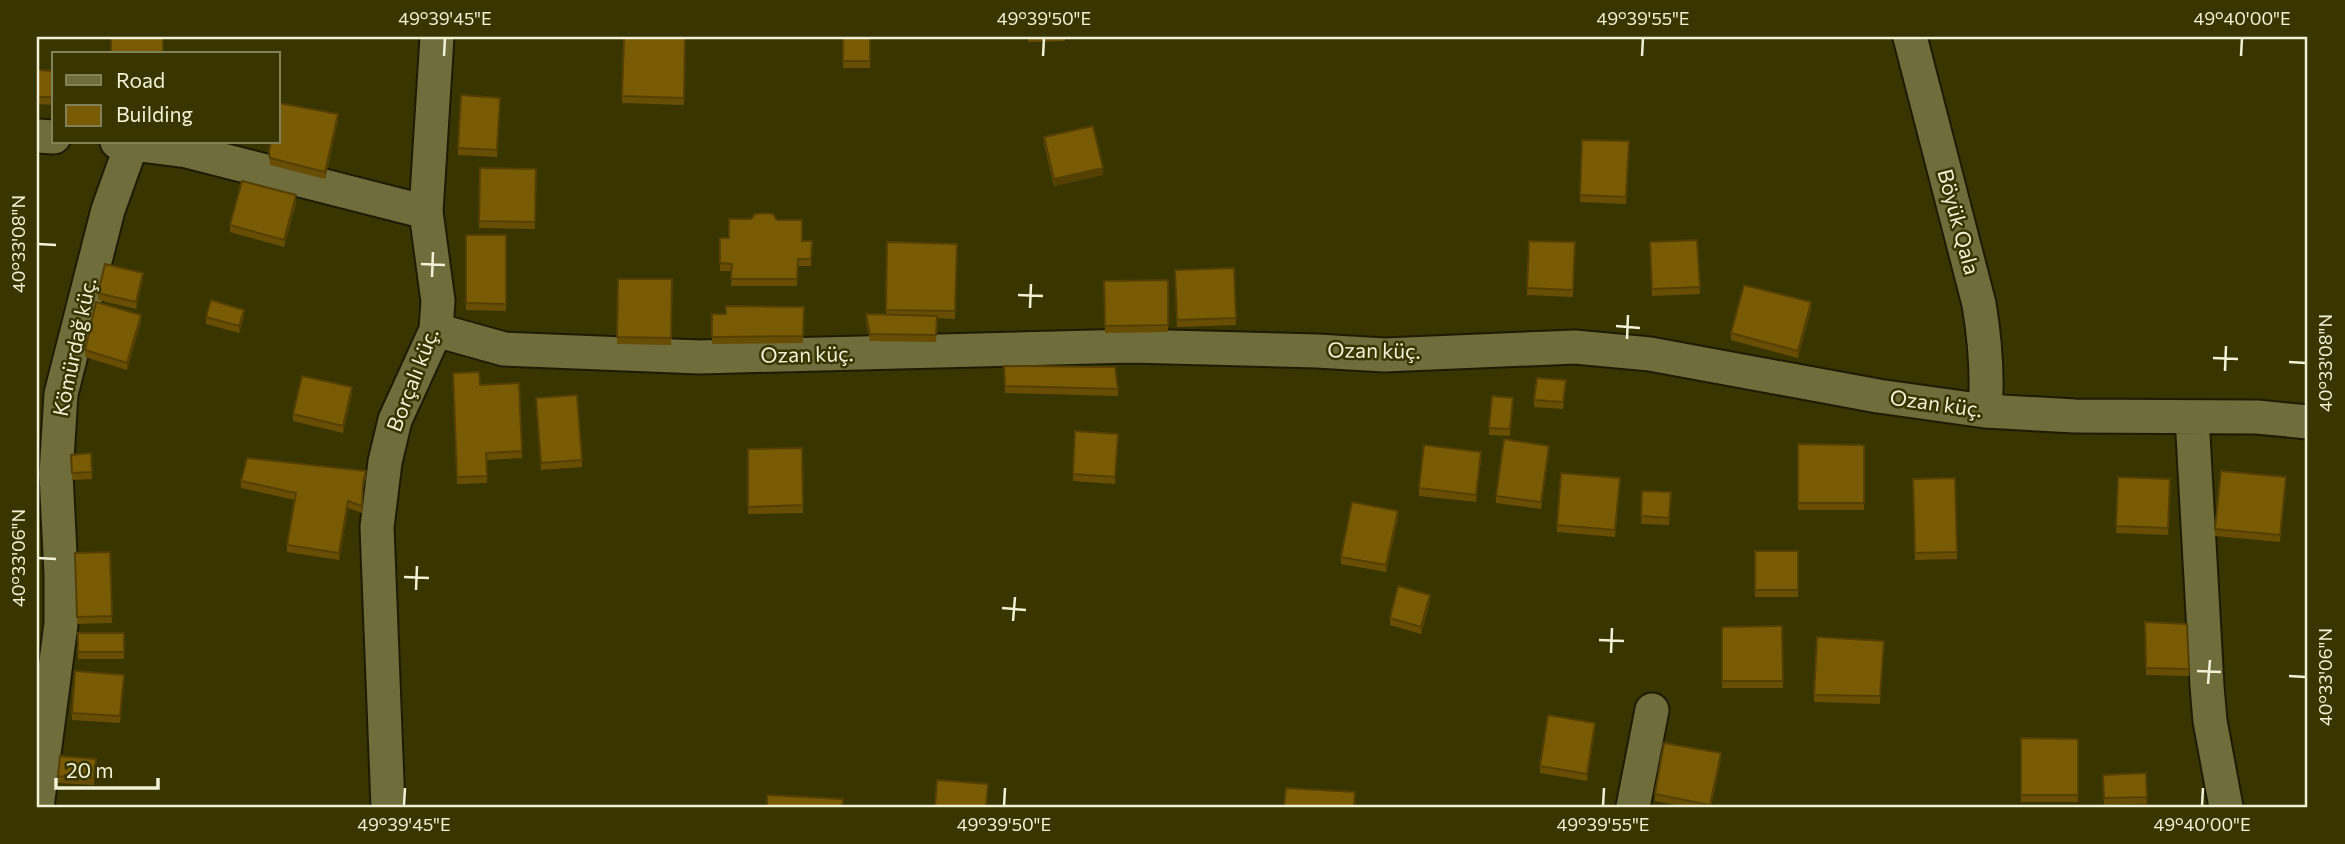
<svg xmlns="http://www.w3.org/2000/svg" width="2345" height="844" font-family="Commissioner,sans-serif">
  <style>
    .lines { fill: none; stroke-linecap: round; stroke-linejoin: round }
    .minor-casing { stroke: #1d1c03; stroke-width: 37 }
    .minor { stroke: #6f6d3c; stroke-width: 33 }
    .wall { fill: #684e05 }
    .shaded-wall { fill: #554004 }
    .building { fill: #795b06; stroke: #554004; stroke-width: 2 }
    .ticks { fill: none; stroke: #f1f1d6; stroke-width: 2.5 }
    .labels { text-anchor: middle; stroke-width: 5; stroke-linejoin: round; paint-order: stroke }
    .street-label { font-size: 21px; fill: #f1f1d6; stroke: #383500 }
    .neatline { fill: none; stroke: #f1f1d6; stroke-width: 2.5 }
    .ticks-label { font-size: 18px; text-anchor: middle; fill: #f1f1d6 }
  </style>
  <rect width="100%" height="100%" fill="#383500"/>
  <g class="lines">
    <g class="minor-casing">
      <path id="minor" d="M1910 37 1979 304C1985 340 1988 374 1985 411
        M37 136 54 137
        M117 142 187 151 426 212
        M436 330 504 349 699 357 1132 346 1317 351 1384 355 1575 347 1650 354 1878 396 1985 411 2075 416 2257 417 2308 422
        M2192 417 2207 686 2210 721 2226 807
        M37 807 61 624V574L56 474 61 394 108 210 132 143
        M388 807 377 527 385 462 395 420 436 330 438 301 426 212 437 37
        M1633 807 1652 710"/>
    </g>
    <use href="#minor" class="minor"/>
  </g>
  <path class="wall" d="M624 37H685L684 105 622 103Z
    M843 37H870V68H843Z
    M1028 37H1065V41L1028 42Z
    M37 70 54 71V105L37 104Z
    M500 98 497 157 458 155V148Z
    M338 121 325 179 270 165 269 151Z
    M1044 137 1103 175 1054 186 1044 144Z
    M1582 140 1629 141 1626 204 1580 202Z
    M480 168 536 169 535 229 479 228Z
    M296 203 284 247 230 232V225Z
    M751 219 777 220 802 241H812L811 266H798L797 286H731L732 271H720V238H729Z
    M466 235H506V311L466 310Z
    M1697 240 1700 294 1652 296 1650 242Z
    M1529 241 1575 242 1573 297 1527 295Z
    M887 242 957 244 955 319 937 318 936 342 870 341 866 321V314L886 315Z
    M1234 268 1236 325 1177 327 1175 270Z
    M618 279H672L671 345 617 344Z
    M143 280 136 309 98 300V293Z
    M1168 280V332L1105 333 1104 281Z
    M804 307 803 343 712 344V314H726Z
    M1811 309 1798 358 1731 340V333Z
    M206 317H244L239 333 206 324Z
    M141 322 127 370 85 357V350Z
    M1004 366 1118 389V396L1005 393Z
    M453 373 480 385 519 383 522 458 487 460V483L457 484Z
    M1566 387 1563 409 1534 407V400Z
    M352 394 343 433 293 421V414Z
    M536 405 582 460V467L541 470Z
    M1513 405 1510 436 1489 435V428Z
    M1075 431 1118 441 1115 484 1073 481Z
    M1798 444 1864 445V510H1798Z
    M802 448 803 513 748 514V449Z
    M91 453 92 479 72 480 71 455Z
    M1549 453 1541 509 1496 503V496Z
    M1481 459 1476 502 1419 496V488Z
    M2118 477 2170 479 2168 535 2116 533Z
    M366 478 363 489 362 513 348 508 339 560 287 552V545L295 500 241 488V481Z
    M1955 478 1957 559 1915 560 1913 479Z
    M2286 484 2280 542 2215 536V529Z
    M1620 485 1615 537 1557 532V525Z
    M1642 491 1671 492 1669 525 1641 524Z
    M1398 518 1386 572 1341 564V557Z
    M1755 551H1798V597H1755Z
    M110 552 112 623 77 624 75 553Z
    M1430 602 1421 634 1390 625V618Z
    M2145 622 2189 669V676L2146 675Z
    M1782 626 1783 688H1722V627Z
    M78 633H124V659H78Z
    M1884 641 1880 704 1814 702V695Z
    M124 682 120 723 72 720V713Z
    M1595 730 1587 781 1540 773V766Z
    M2021 738 2078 739V802H2021Z
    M1721 760 1711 807H1686L1655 801V794Z
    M96 766 94 785 58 783V776Z
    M2146 773 2147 804 2104 805 2103 775Z"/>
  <path class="shaded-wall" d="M338 114V121L325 179V172Z
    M1103 168V175L1054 186V179Z
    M296 195V203L284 247V240Z
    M143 273V280L136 309V302Z
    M1811 302V309L1798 358V351Z
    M244 310V317L239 333V326Z
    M141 315V322L127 370V363Z
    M352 387V394L343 433V426Z
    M1549 446V453L1541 509V502Z
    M1481 452V459L1476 502V495Z
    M366 471V478L363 489 362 513 363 482Z
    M348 501V508L339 560V553Z
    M1398 511V518L1386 572V565Z
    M1430 595V602L1421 634V627Z
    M1595 723V730L1587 781V774Z
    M1721 753V760L1711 807H1710Z"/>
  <path class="building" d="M111 37H163V54H111Z
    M624 37H685L684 98 622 96Z
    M843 37H870V61H843Z
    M37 70 54 71V97H37Z
    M461 95 500 98 497 150 458 148Z
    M279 103 338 114 325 172 270 158 269 151 271 142H278Z
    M1093 126 1103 168 1054 179 1044 137Z
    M1582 140 1629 141 1626 197 1580 195Z
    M480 168 536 169 535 222 479 221Z
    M242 181 296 195 284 240 230 225Z
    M764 213 773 214 777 220H802V241H812L811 259H798L797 279H731L732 264 720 263V238H729V219H751L755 214Z
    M466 235H506V304L466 303Z
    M1697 240 1700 287 1652 289 1650 242Z
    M1529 241 1575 242 1573 290 1527 288Z
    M887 242 957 244 955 311 886 310Z
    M105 264 143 273 136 302 98 293Z
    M1234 268 1236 318 1177 320 1175 270Z
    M618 279H672L671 338 617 337Z
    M1168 280V325L1105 326 1104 281Z
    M1744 285 1811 302 1798 351 1731 333Z
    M211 300 244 310 239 326 206 317Z
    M96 302 141 315 127 363 85 350Z
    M726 306 804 307 803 336 712 337V314H726Z
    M866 314 937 316 936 335 870 334Z
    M1004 366 1115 367 1118 389 1005 386Z
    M479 372 480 385 519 383 522 451 486 453 487 476 457 477 453 373Z
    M302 376 352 387 343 426 293 414Z
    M1537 378 1566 380 1563 402 1534 400Z
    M577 395 582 460 541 463 536 398Z
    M1492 396 1513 398 1510 429 1489 428Z
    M1075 431 1118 434 1115 477 1073 474Z
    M1504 439 1549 446 1541 502 1496 496Z
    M1798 444 1864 445V503H1798Z
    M1424 445 1481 452 1476 495 1419 488Z
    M802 448 803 505 748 507V449Z
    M91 453 92 472 72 473 71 455Z
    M247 458 366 471 363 482 362 506 348 501 339 553 287 545 296 493 241 481Z
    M2221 471 2286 477 2280 535 2215 529Z
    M1561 473 1620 478 1615 530 1557 525Z
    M2118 477 2170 479 2168 528 2116 526Z
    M1955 478 1957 552 1915 553 1913 479Z
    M1642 491 1671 492 1669 518 1641 516Z
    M1352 502 1398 511 1386 565 1341 557Z
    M1755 551H1798V590H1755Z
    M110 552 112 616 77 617 75 553Z
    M1398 586 1430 595 1421 627 1390 618Z
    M2145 622 2187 624 2189 669 2146 668Z
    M1782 626 1783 681H1722V627Z
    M78 633H124V652H78Z
    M1817 637 1884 641 1880 696 1814 695Z
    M75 671 124 675 120 716 72 713Z
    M1548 715 1595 723 1587 774 1540 766Z
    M2021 738 2078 739V795H2021Z
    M1664 743 1721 753 1710 805 1655 794Z
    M60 756 96 759 94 778 58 776Z
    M2146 773 2147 797 2104 798 2103 775Z
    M937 780 988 784 986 807H935Z
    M1286 788 1355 792 1354 807H1284Z
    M767 795 843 799 842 807H767Z"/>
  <path class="ticks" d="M444 56 445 38M1043 56 1044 38M1642 56 1643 38M2241 56 2242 38M38 244 56 245M421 264 445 265M432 277 433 252M1018 295 1043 296M1030 308 1031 284M1616 326 1640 328M1627 339 1628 315M2213 358 2238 359M2289 362 2306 363M2225 371 2226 346M38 558 56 559M404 577 429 578M416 590 417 566M1002 608 1026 610M1013 621 1015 597M1599 640 1624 641M1611 653 1612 628M2197 671 2221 672M2289 676 2306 677M2208 684 2210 660M404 806 405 788M1004 806 1005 788M1603 806 1604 788M2202 806 2203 788"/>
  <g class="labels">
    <g class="street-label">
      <text transform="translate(1958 222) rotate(75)" y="7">Böyük Qala</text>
      <text transform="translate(75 347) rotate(-78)" y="7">Kömürdağ küç.</text>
      <text transform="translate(1374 351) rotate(1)" y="7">Ozan küç.</text>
      <text transform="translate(807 355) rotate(-1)" y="7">Ozan küç.</text>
      <text transform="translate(413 380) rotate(-69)" y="7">Borçalı küç.</text>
      <text transform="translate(1936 404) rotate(8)" y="7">Ozan küç.</text>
    </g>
  </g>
  <rect width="2345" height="844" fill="none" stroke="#383500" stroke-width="77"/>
  <rect x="52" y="52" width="228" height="91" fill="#383500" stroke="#828056" stroke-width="2"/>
  <rect x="66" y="75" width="35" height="10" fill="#6f6d3c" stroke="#828056" stroke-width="2"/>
  <text x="116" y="88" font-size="21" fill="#f1f1d6">Road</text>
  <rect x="66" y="105" width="35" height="21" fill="#795b06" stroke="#828056" stroke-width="2"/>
  <text x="116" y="122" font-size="21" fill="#f1f1d6">Building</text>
  <path d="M56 778v10h102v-10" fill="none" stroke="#f1f1d6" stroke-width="3.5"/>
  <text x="66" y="778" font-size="21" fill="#f1f1d6" stroke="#383500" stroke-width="5" paint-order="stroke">20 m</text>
  <rect x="38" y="38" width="2268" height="768" class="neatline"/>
  <g class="ticks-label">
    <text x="445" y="25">49°39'45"E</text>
    <text x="1044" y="25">49°39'50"E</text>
    <text x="1643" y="25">49°39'55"E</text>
    <text x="2242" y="25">49°40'00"E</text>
    <text transform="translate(19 244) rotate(-90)" y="6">40°33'08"N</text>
    <text transform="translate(2326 363) rotate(-90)" y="6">40°33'08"N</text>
    <text transform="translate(19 558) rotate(-90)" y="6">40°33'06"N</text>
    <text transform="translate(2326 677) rotate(-90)" y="6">40°33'06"N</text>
    <text x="404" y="831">49°39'45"E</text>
    <text x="1004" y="831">49°39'50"E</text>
    <text x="1603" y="831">49°39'55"E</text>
    <text x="2202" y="831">49°40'00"E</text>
  </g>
</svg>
